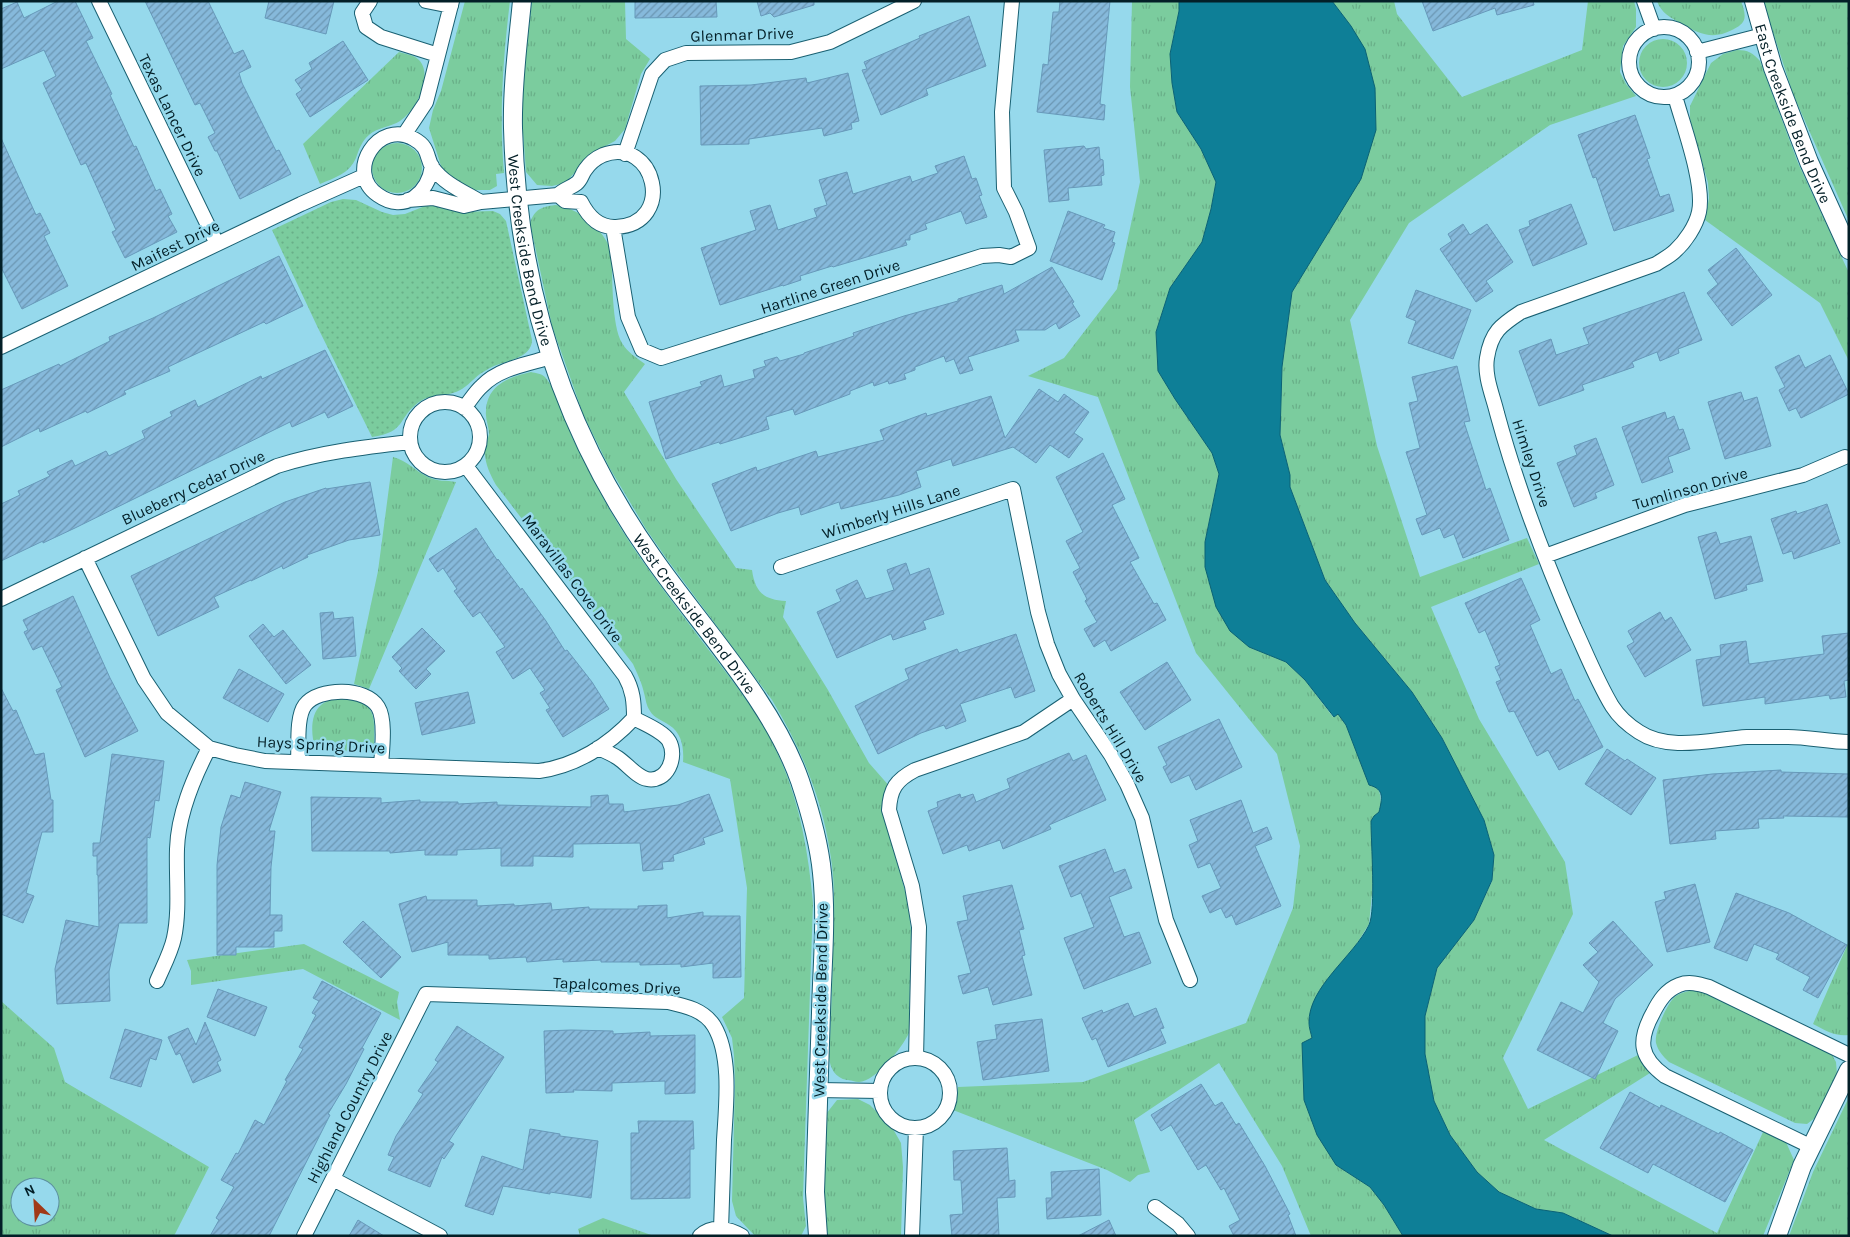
<svg xmlns="http://www.w3.org/2000/svg" width="1850" height="1237" font-family="Karla,sans-serif">
  <style>
    .grass { fill: url(#grass-tufts); fill-rule: evenodd }
    .park { fill: url(#park-dots) }
    .water { fill: #0e7f97; stroke: #0b6275 }
    .building { fill: url(#building-hatch); stroke: #6799ba }
    .lines { fill: none; stroke-linecap: round; stroke-linejoin: round }
    .minor-casing { stroke: #196072; stroke-width: 16 }
    .tertiary-casing { stroke: #196072; stroke-width: 20 }
    .minor { stroke: #fff; stroke-width: 14 }
    .tertiary { stroke: #fff; stroke-width: 18 }
    .labels { text-anchor: middle; stroke-width: 5; stroke-linejoin: round; paint-order: stroke }
    .street-label { font-size: 16px; fill: #031f27; stroke: #96d9ec }
  </style>
  <defs>
    <pattern id="grass-tufts" width="24" height="20" patternUnits="userSpaceOnUse" patternTransform="scale(1.25)"><rect width="24" height="20" fill="#7bcc9e"/><path d="M3 7l-1-3M5 7V3M7 7l1-3M15 17l-1-3M17 17v-4M19 17l1-3" fill="none" stroke="#69af88"/></pattern>
    <pattern id="park-dots" width="8" height="8" patternUnits="userSpaceOnUse" patternTransform="scale(1.25)"><rect width="8" height="8" fill="#7bcc9e"/><path d="M2 2h.1M6 6h.1" fill="none" stroke="#69af88" stroke-width="1.8" stroke-linecap="round"/></pattern>
    <pattern id="building-hatch" width="6" height="6" patternUnits="userSpaceOnUse" patternTransform="scale(1.25)"><rect width="6" height="6" fill="#86b9db"/><path d="M-1 1l2-2M0 6l6-6M5 7l2-2" fill="none" stroke="#6b96b2"/></pattern>
  </defs>
  <rect width="100%" height="100%" fill="#96d9ec"/>
  <path class="grass" d="M465 1H510C503 58 499 115 504 173L496 174 497 186 490 190H467L448 176 441 166 429 128 433 110 441 91Z
    M532 1H625L626 39 650 59 641 74 625 129 615 141 594 152 565 183 552 186 537 185 526 172 522 119 524 72Z
    M1132 1H1179V11L1170 54 1172 83 1177 112 1201 149 1216 182 1211 209 1202 242 1170 288 1156 332 1158 371 1175 399 1212 453 1219 474 1205 542V567L1249 647 1286 662 1305 680 1333 717 1338 713 1346 725 1369 784C1380 787 1380 792 1381 803L1369 924 1309 1022 1336 1165 1370 1187 1384 1205 1403 1236H1311L1282 1166 1219 1063 1134 1120 1150 1172 1138 1175 1130 1182 1107 1170 953 1110 957 1099 958 1087 1083 1082 1246 1023 1293 908 1300 846 1277 754 1196 653 1098 397 1028 376 1064 358 1117 289 1140 182 1130 87Z
    M1332 1H1394L1397 14 1462 97 1582 50 1588 1H1634L1636 9V27L1623 46 1620 72 1626 84 1636 96 1550 125 1409 223 1350 320 1377 446 1420 577 1527 538 1539 564 1431 607 1479 719 1565 862 1573 914 1503 1058 1528 1109 1638 1055 1650 1073 1544 1140 1717 1233 1763 1132 1785 1140 1794 1160 1763 1236H1613L1563 1213 1536 1209 1499 1192 1477 1172 1450 1135 1434 1101 1425 1054V1016L1437 968 1474 920 1492 881 1494 855 1484 820 1442 738 1412 692 1355 623 1325 580 1290 487V475L1280 435 1282 367 1292 292 1321 244 1351 26Z
    M1657 1H1741C1743 7 1746 14 1744 20 1742 25 1736 28 1732 30 1713 40 1699 34 1682 24 1671 18 1661 13 1657 1Z
    M1763 1H1849V221L1793 94Z
    M1639 63a24 24 0 1 1 48 0a24 24 0 1 1-48 0Z
    M1737 50C1748 50 1753 53 1760 61L1798 163 1849 273V361L1820 303 1705 220 1709 198 1708 183 1690 119V106L1711 63 1723 54Z
    M399 52C406 54 415 55 420 61 433 77 416 111 400 121 391 127 378 127 369 135 362 141 359 149 356 158 349 174 334 178 320 184L303 144Z
    M372 168a25 25 0 1 1 50 0a25 25 0 1 1-50 0Z
    M555 205C577 207 604 229 611 251 613 275 611 324 622 343 627 352 637 358 645 364L624 392 676 479 736 568 752 570C755 592 764 600 786 601L783 617 828 690 869 763 891 788 884 815 908 902 911 931 909 1033C902 1048 876 1081 859 1082 855 1082 851 1080 847 1080 835 1078 830 1068 829 1057 831 1023 832 989 833 954 834 920 836 885 830 852 822 798 800 746 772 700L666 558 646 529 609 467 583 414 552 326 530 223C535 209 541 207 555 205Z
    M531 372C536 373 542 374 545 377 558 392 565 421 573 439 581 456 590 473 599 490 628 547 670 598 708 649 731 679 755 709 772 742 798 792 808 847 813 903L804 1166 803 1198 806 1226 801 1236H755L736 1216 732 1201 735 1083 734 1056 732 1038 722 1017 744 998 747 888 730 779 683 762C684 748 682 733 669 725 662 720 654 718 650 711 646 705 646 700 644 693 642 683 637 673 633 664L496 485C490 474 484 462 485 449 486 444 488 439 489 434 489 426 485 419 486 411 487 384 510 377 531 372Z
    M393 457C408 461 415 471 428 477 438 482 446 480 456 482L369 689 354 684 378 571Z
    M341 698C375 703 375 711 374 744L365 752 320 750 315 748C311 735 310 714 321 705 327 700 334 699 341 698Z
    M1849 941V1035C1835 1037 1825 1030 1813 1024Z
    M304 944 399 992 397 1002 400 1020 303 969 191 985V971L187 960Z
    M1693 990 1704 992 1831 1053 1836 1062 1837 1074 1815 1118 1807 1124 1795 1123 1669 1062C1663 1056 1658 1051 1656 1043 1654 1033 1666 1007 1672 1000 1677 993 1685 992 1693 990Z
    M1 1001 54 1048 65 1082 209 1167 174 1236H1ZM20 1187H50V1217H20Z
    M1849 1097V1236H1789L1813 1172Z
    M858 1099 870 1105 893 1129 901 1143 903 1167 901 1236H828L824 1209 826 1114 837 1100Z
    M603 1218 654 1236H580L578 1229Z"/>
  <path class="park" d="M343 199 356 200 382 212 393 215 405 214 425 206H434L458 212 493 211 500 214 506 221 532 340C532 358 506 361 494 366 489 368 485 371 480 374 472 380 465 389 456 392 443 397 430 394 419 402 397 418 407 432 372 437L317 326 272 230 331 202Z"/>
  <path class="water" d="M1179 1H1332L1351 26 1365 49 1375 88 1376 130 1361 179 1292 292 1282 367 1280 435 1290 475V487L1325 580 1355 623 1412 692 1442 738 1484 820 1494 855 1492 880 1474 920 1437 968 1425 1016V1054L1434 1101 1450 1135 1477 1172 1499 1192 1536 1209 1563 1213 1613 1236H1403L1384 1205 1370 1187 1336 1165 1317 1135 1304 1100 1302 1043 1312 1038C1311 1033 1309 1028 1309 1023 1308 987 1354 956 1369 925 1376 910 1371 842 1371 821L1374 816 1379 812C1382 799 1385 789 1369 785L1346 725 1338 714 1334 717 1305 680 1286 662 1249 647 1230 631 1216 607 1205 567V542L1219 474 1212 453 1175 399 1158 371 1156 332 1170 288 1202 242 1211 209 1216 182 1201 149 1177 112 1172 83 1170 54 1179 11Z"/>
  <path class="building" d="M58 1H75L93 38 86 41 112 94 110 95 134 147 136 146 156 191 160 189 172 214 168 216 177 232 125 258 112 232 116 230 86 163 81 165 43 83 56 76 44 50 1 69V9L17 2 24 18Z
    M145 1H208L234 54 243 50 251 67 239 73 242 83 276 151 279 150 291 174 240 199 217 151H215L208 137 215 133 200 103 195 105Z
    M269 1H334L326 34 265 18Z
    M635 1H716L717 17 635 18Z
    M757 1H814V5L774 17 770 13 761 16Z
    M1060 1H1110L1100 104 1105 105 1104 120 1037 112 1043 64 1048 65 1053 12H1059Z
    M1422 1H1533L1534 5 1497 15 1495 8 1433 31Z
    M969 16 986 66 926 89 928 95 881 115 862 70 867 69 864 62 920 38 919 36Z
    M343 41 368 80 310 117 296 94 302 90 295 80 312 69 309 63Z
    M848 73 859 121 851 123 852 129 824 136 822 128 749 139V144L701 145 700 86 751 85 806 78 807 83Z
    M1635 115 1650 158 1647 159 1660 197 1669 194 1674 211 1614 231 1596 177 1593 178 1578 135Z
    M1 138 36 215 40 213 50 233 44 236 68 286 22 309 1 267Z
    M1084 146 1086 149 1099 147 1100 159 1103 160 1104 175 1101 176 1102 185 1068 188 1069 200 1049 202 1044 150Z
    M964 156 972 179 976 178 982 195 979 196 987 217 966 224 961 211 925 224 927 229 910 235V240H905L907 245 833 267 832 266 800 276 801 280 783 286V285L720 305 701 248 756 230 750 211 770 205 778 230 817 217 814 209 827 205 819 180 847 172 853 194 910 176 912 182 938 173 935 166Z
    M1571 204 1587 244 1533 266 1519 230 1530 226 1529 221Z
    M1068 211 1105 225 1103 228 1115 232 1112 242 1115 243 1102 280 1050 261Z
    M1463 224 1470 235 1487 224 1513 262 1486 281 1493 291 1476 302 1440 249 1452 241 1448 234Z
    M1736 248 1772 295 1732 326 1707 293 1718 284 1708 270Z
    M279 256 303 306 266 324 264 322 168 367 170 371 124 391 126 394 87 413 86 411 40 432 39 428 1 447V390L59 364 60 366 110 341 109 337 153 318Z
    M1052 267 1074 302 1072 303 1080 316 1059 329 1056 323 1045 330H1015L1019 341 968 357 973 370 960 374 954 359 946 362 944 356 915 367V370L904 374 906 379 889 384 888 381 874 386 873 382 850 391V394L795 415 793 409 766 417 769 429 720 444 719 442 666 459 649 402 702 386 700 382 721 375 724 387 755 378 753 370 766 366 764 361 777 357 780 361 804 354V353L854 336 853 333 904 316 958 301V299L1002 285 1004 294Z
    M1416 290 1471 310 1453 359 1408 343 1416 321 1406 317Z
    M1684 292 1702 340 1678 349 1679 353 1660 361 1657 352 1632 362 1634 367 1582 385 1584 390 1539 406 1519 351 1551 339 1556 355 1589 344 1583 328Z
    M325 350 353 406 328 418 325 412 292 427 290 422 75 528 43 543V541L1 561V504L20 495 18 491 50 476 47 472 72 460 75 466 106 451 109 456 145 438 142 431 172 416 170 412 195 400 198 407 261 376 262 379Z
    M1799 355 1805 368 1830 355 1849 394 1801 418 1796 408 1789 411 1779 390 1785 387 1775 367Z
    M1457 366 1470 421 1464 422 1486 490 1490 488 1509 540 1463 558 1454 534 1444 538 1440 528 1422 535 1416 519 1427 515 1406 452 1420 448 1409 403 1418 401 1412 377Z
    M1039 389 1058 402 1064 394 1089 412 1074 433 1083 439 1069 458 1050 445 1036 463 1013 447 953 466 951 459 916 471 921 487 899 495 841 509 839 502 801 515 799 507 778 513 731 531 712 484 756 467 757 471 816 451 818 457 884 440 880 430 926 413 927 416 991 396 1005 438Z
    M1741 392 1744 401 1757 397 1771 446 1725 459 1708 402Z
    M1665 412 1667 419 1674 416 1679 430 1683 429 1690 449 1668 457 1673 472 1642 483 1622 427Z
    M1596 438 1614 485 1595 493 1597 498 1574 507 1557 463 1577 455 1574 446Z
    M1103 453 1125 499 1112 505 1139 558 1130 562 1154 604 1157 603 1166 620 1111 651 1105 640 1094 647 1084 629 1097 622 1085 601 1087 599 1073 572 1080 568 1066 541 1083 532 1056 477Z
    M370 482 380 535 349 540 307 555 308 557 283 569 282 566 251 581V580L214 597 219 607 158 636 131 576 285 502 326 488V489Z
    M1827 504 1840 543 1794 559 1792 551 1783 554 1771 519 1796 511 1797 514Z
    M476 528 497 560 498 559 521 590 522 588 546 621 565 651 567 650 592 682 609 709 563 737 546 710 550 708 540 693 545 690 530 668 513 679 496 652 505 647 480 612 473 617 454 591 457 589 443 568 438 572 429 559Z
    M1716 532 1720 544 1751 536 1763 581 1746 585 1747 590 1715 599 1698 537Z
    M906 563 910 575 929 568 944 614 923 621 926 629 893 640 891 634 837 658 817 612 841 601 836 590 857 580 866 599 894 590 887 570Z
    M1521 578 1540 620 1530 625 1551 674 1561 669 1575 701 1578 699 1603 747 1559 770 1548 750 1537 756 1514 711 1509 712 1496 682 1501 680 1495 667 1500 665 1485 630 1479 633 1465 603Z
    M73 596 110 678 138 731 85 757 56 690 62 687 42 646 33 650 24 632 28 630 23 620Z
    M333 612 334 619 353 617 356 656 323 659 320 613Z
    M1660 612 1665 621 1671 617 1691 650 1645 677 1627 646 1634 642 1628 631Z
    M263 624 274 637 283 630 311 665 286 684 249 636Z
    M422 628 445 651 426 669 431 674 416 689 399 671 402 668 392 657Z
    M1849 633V680L1844 681 1846 697 1830 699 1829 695 1765 704V697L1703 706 1696 660 1721 656 1720 645 1746 641 1749 664 1824 654 1822 636Z
    M1016 634 1035 691 1015 698 1011 687 960 704 966 721 946 729 944 725 921 733 878 754 855 706 909 679 905 669 957 649 959 653Z
    M1167 662 1191 700 1145 730 1120 692Z
    M239 669 284 694 268 722 223 698Z
    M1 688 13 711 16 710 35 755 44 753 51 800H53V832H42L26 893 34 896 23 923 1 914Z
    M468 692 475 723 422 735 415 703Z
    M1219 719 1242 767 1196 790 1189 775 1171 783 1163 767 1167 765 1158 747Z
    M1607 749 1625 761 1627 759 1656 778 1631 815 1585 784Z
    M1069 753 1073 761 1086 755 1106 800 1049 825 1051 829 1003 849 1000 840 969 851 967 845 943 854 928 811 938 807 937 802 960 794 961 798 973 794 976 802 1010 788 1007 779Z
    M112 754 164 761 159 801 155 800 150 838 147 837V923H119L109 972 110 1001 57 1004 55 969 66 920 99 927 98 875H97V856H93V843H100Z
    M1781 770V772L1849 774 1848 817 1783 816 1784 818 1758 819 1759 828 1715 831 1716 839 1670 844 1663 780 1712 774Z
    M245 782 281 792 269 831H275L271 867 270 915H282V931H274V947H236V955H217V865L221 827 231 795 240 798Z
    M709 794 723 831 703 838 705 844 673 855 674 861 662 862 663 869 643 871 640 843 573 844V857L533 856V866H501V848L457 850V855H425V850L390 853V851H312L311 797 381 798V803L420 800V802H458V804L497 802V805L591 807V796L608 795 609 804H623L624 812 678 805Z
    M1241 800 1253 833 1267 827 1272 839 1255 846 1281 906 1236 925 1232 915 1226 918 1221 908 1210 913 1202 896 1221 888 1210 863 1198 868 1189 845 1198 841 1190 820Z
    M1105 849 1114 873 1125 869 1132 888 1109 897 1124 937 1139 932 1151 963 1084 989 1064 938 1094 927 1081 893 1071 897 1059 866Z
    M1695 884 1710 942 1667 952 1655 902 1666 899 1664 892Z
    M1012 885 1024 929 1019 930 1025 955 1022 956 1032 995 993 1005 988 987 963 994 958 976 971 973 957 922 968 920 963 896Z
    M1736 893 1789 913 1847 945 1818 998 1803 990 1810 977 1776 959 1779 954 1754 944 1747 961 1714 948Z
    M426 896 427 900H477V906L514 904V906L551 903 552 910 589 907V909H638V906L667 905V918L703 912V916H740L741 977 713 978V963L681 967V964L640 965V962H601V960L563 962V959L527 962 526 957 489 959V955H448V942L412 952 399 904Z
    M363 921 401 957 381 978 343 942Z
    M1613 921 1653 965 1615 999 1603 1023 1618 1031 1595 1079 1537 1050 1561 1002 1583 1013 1599 982 1583 965 1598 952 1589 943Z
    M322 981 381 1013 362 1048 364 1049 346 1084 328 1114 330 1115 269 1236H210L219 1220 216 1218 234 1187 221 1180 236 1153 238 1154 255 1120 264 1125 287 1081 285 1080 303 1049 299 1047 316 1015 312 1013 319 1001 313 998Z
    M218 989 267 1007 255 1036 207 1017Z
    M1128 1003 1134 1017 1156 1008 1164 1028 1160 1029 1166 1043 1108 1067 1096 1038 1092 1040 1082 1018 1102 1010 1103 1013Z
    M1042 1019 1049 1071 983 1080 977 1042 997 1039 995 1025Z
    M205 1022 221 1060 217 1062 221 1071 193 1083 180 1053 176 1055 168 1037 188 1028 196 1045Z
    M457 1026 504 1057 449 1141 454 1144 444 1159 442 1157 430 1187 388 1170 394 1157 388 1155 396 1136 423 1094 418 1091 438 1062 435 1060Z
    M125 1029 162 1040 156 1060 150 1058 141 1087 110 1078Z
    M571 1030 613 1031V1034L650 1032V1036L695 1035V1093L665 1094V1081L612 1083V1091L573 1090 574 1092 546 1093 544 1031Z
    M1201 1084 1215 1106 1222 1102 1236 1125 1239 1123 1265 1166 1290 1214 1288 1215 1296 1236H1234L1229 1226 1240 1220 1224 1188 1221 1190 1206 1165 1198 1170 1171 1125 1161 1131 1151 1115Z
    M1630 1092 1660 1108 1661 1105 1719 1134 1720 1132 1753 1150 1725 1202 1653 1164 1648 1173 1600 1148Z
    M638 1121H693L694 1149H690V1198L631 1199V1133H639Z
    M530 1129 560 1134V1136L598 1141 591 1198 550 1192V1194L503 1186 493 1215 465 1206 482 1156 523 1170Z
    M1007 1148 1009 1181 1015 1180V1197L997 1198 999 1236H952L950 1215 963 1214 961 1180H954L953 1151Z
    M1099 1169 1101 1215 1047 1219 1046 1198H1052L1051 1172Z
    M358 1220 384 1236H349Z
    M1109 1220 1116 1236H1078Z"/>
  <g class="lines">
    <g class="minor-casing">
      <path id="minor" d="M99 1 217 244
        M370 1 362 13 366 27 381 37 438 55
        M426 1 451 6
        M1644 1 1654 29
        M1629 62a35 35 0 1 1 70 0a35 35 0 1 1-70 0Z
        M1697 52 1763 35
        M1675 96C1683 125 1705 184 1699 212 1696 226 1685 242 1675 251 1670 256 1662 260 1656 264L1521 312C1501 325 1491 332 1487 358 1484 376 1493 396 1497 413 1517 487 1544 558 1574 627 1586 653 1597 681 1612 706 1619 717 1628 725 1639 732 1669 752 1713 739 1747 737 1761 737 1775 737 1788 737 1809 737 1829 742 1849 742
        M404 135 426 102 452 1
        M625 154 652 74 665 60 686 53 791 52 830 42 914 1
        M432 166C428 193 405 214 378 195 344 172 379 118 414 139 429 147 426 156 432 167 444 184 464 192 481 202
        M408 200 433 198 464 206 481 202 558 195C564 189 571 188 577 183 581 180 582 174 585 170 589 164 596 158 603 155 655 135 677 224 616 227 599 228 588 216 581 202L565 201 558 195
        M613 227 628 317 642 350 661 358 982 256 999 255 1011 257 1029 248 1016 212 1004 188 1002 112 1012 1
        M1 347 301 204 364 176
        M410 437a35 35 0 1 1 70 0a35 35 0 1 1-70 0Z
        M464 408C470 401 475 392 482 386 499 368 528 364 551 357
        M466 466 625 676C633 690 634 702 634 718
        M1545 556 1685 505 1803 475 1845 457
        M85 558 144 679 167 713 209 748 235 755 265 761 539 771C576 766 609 745 634 718
        M781 567 1013 489 1038 612 1047 644 1059 674 1073 699 1111 755 1127 784 1142 818 1166 920 1190 980
        M1 599 277 466C321 452 365 447 410 442
        M598 748C605 751 612 754 618 758 627 764 637 777 647 779 667 783 678 757 669 741 663 731 644 724 634 718
        M298 762C299 746 296 717 305 705 319 687 366 687 378 707 386 720 382 750 381 765
        M157 981C163 967 171 952 174 938 180 910 176 878 177 849 178 814 193 779 209 748
        M916 1058 919 927 912 886 889 810C890 789 896 780 915 770L1024 732 1073 699
        M880 1093a35 35 0 1 1 70 0a35 35 0 1 1-70 0Z
        M818 1090 880 1091
        M1812 1147 1665 1076C1639 1057 1638 1040 1653 1013 1659 1001 1666 990 1679 985 1689 981 1699 984 1709 987L1849 1055
        M333 1179 440 1236
        M1155 1207 1178 1224 1188 1236
        M304 1236 426 994 668 1002C686 1006 704 1010 714 1026 732 1056 726 1107 724 1140 723 1170 722 1199 721 1229
        M700 1236C712 1225 729 1228 742 1236
        M912 1236 916 1128"/>
    </g>
    <g class="tertiary-casing">
      <g id="tertiary">
        <path id="s1" d="M522 1C518 43 512 86 513 128 517 284 562 430 653 558 701 627 772 701 800 781 810 811 819 841 822 873 827 919 822 967 821 1013 819 1073 817 1132 815 1192L818 1236"/>
        <path id="s2" d="M1754 1 1773 68 1809 162 1849 250"/>
        <path d="M1777 1236 1802 1166 1849 1070"/>
      </g>
    </g>
    <use href="#minor" class="minor"/>
    <use href="#tertiary" class="tertiary"/>
  </g>
  <g class="labels">
    <g class="street-label">
      <text transform="translate(742 34) rotate(-2)" y="6">Glenmar Drive</text>
      <text dy="6" stroke="none"><textPath href="#s2" startOffset="119">East Creekside Bend Drive</textPath></text>
      <text transform="translate(173 115) rotate(64)" y="6">Texas Lancer Drive</text>
      <text transform="translate(175 245) rotate(-26)" y="6">Maifest Drive</text>
      <text dy="6" stroke="none"><textPath href="#s1" startOffset="251">West Creekside Bend Drive</textPath></text>
      <text transform="translate(830 286) rotate(-18)" y="6">Hartline Green Drive</text>
      <text transform="translate(1532 463) rotate(72)" y="6">Himley Drive</text>
      <text transform="translate(193 487) rotate(-25)" y="6">Blueberry Cedar Drive</text>
      <text transform="translate(1690 488) rotate(-16)" y="6">Tumlinson Drive</text>
      <text transform="translate(891 511) rotate(-18)" y="6">Wimberly Hills Lane</text>
      <text transform="translate(573 578) rotate(53)" y="6">Maravillas Cove Drive</text>
      <text dy="6" stroke="none"><textPath href="#s1" startOffset="656">West Creekside Bend Drive</textPath></text>
      <text transform="translate(1111 727) rotate(59)" y="6">Roberts Hill Drive</text>
      <text transform="translate(321 744) rotate(3)" y="6">Hays Spring Drive</text>
      <text transform="translate(617 985) rotate(3)" y="6">Tapalcomes Drive</text>
      <text transform="translate(820 1000) rotate(-89)" y="6">West Creekside Bend Drive</text>
      <text transform="translate(349 1107) rotate(-63)" y="6">Highland Country Drive</text>
    </g>
  </g>
  <rect width="1850" height="1237" fill="none" stroke="#031f27" stroke-width="5"/>
  <g transform="translate(35 1202) rotate(335)"><circle r="24" fill="#96d9ec" stroke="#5b8f9d"/>
  <path d="M0-4L9 19L0 12L-9 19Z" fill="#a13a17"/>
  <text y="-8" font-size="14" font-weight="bold" text-anchor="middle" fill="#031f27">N</text>
  </g>
</svg>
